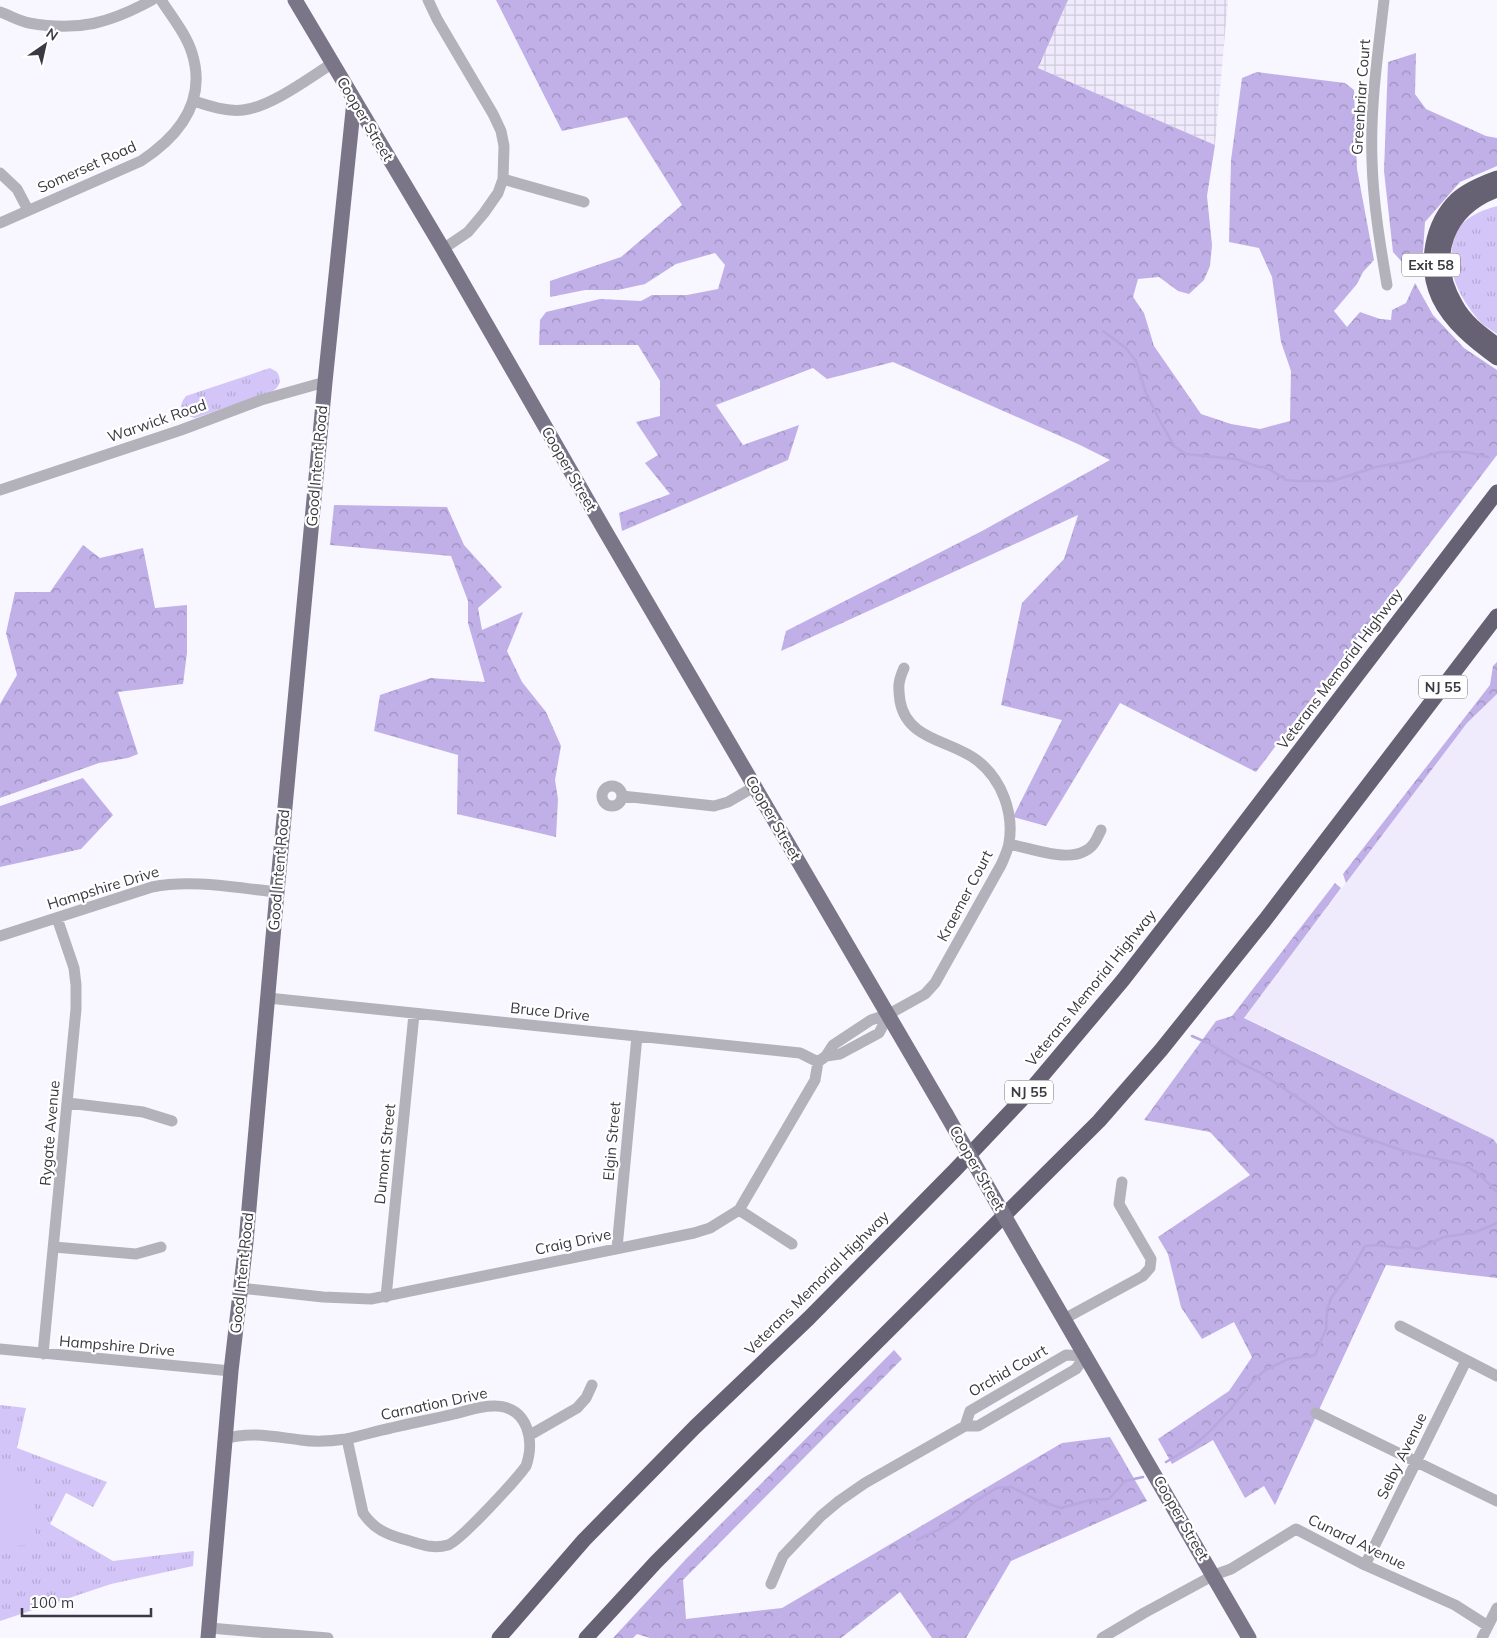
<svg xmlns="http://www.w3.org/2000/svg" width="1497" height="1638" font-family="Mulish,sans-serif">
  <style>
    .built { fill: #efebfc }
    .industrial { fill: url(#industrial-grid) }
    .grass { fill: url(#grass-tufts) }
    .forest { fill: url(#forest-crowns) }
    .garden { fill: #d3c5f7 }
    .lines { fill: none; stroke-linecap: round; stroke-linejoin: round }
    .stream { stroke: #b7a7de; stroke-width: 2.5 }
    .minor { stroke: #b3b1ba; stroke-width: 11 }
    .major { stroke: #7b7687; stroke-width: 15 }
    .highway { stroke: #676174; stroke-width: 15 }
    .major-bridge { stroke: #7b7687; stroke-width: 15 }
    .labels { text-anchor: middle; stroke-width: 4.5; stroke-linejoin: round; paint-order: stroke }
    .shield { fill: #fff; stroke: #76747a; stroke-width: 1 }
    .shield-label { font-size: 14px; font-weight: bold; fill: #3b3941 }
    .street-label { font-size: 15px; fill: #3b3941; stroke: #fff }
  </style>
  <defs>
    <pattern id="industrial-grid" width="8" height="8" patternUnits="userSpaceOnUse" patternTransform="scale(1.25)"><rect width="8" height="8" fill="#efebfc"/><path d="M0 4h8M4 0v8" fill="none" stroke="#cecad9"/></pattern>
    <pattern id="grass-tufts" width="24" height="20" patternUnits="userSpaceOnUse" patternTransform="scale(1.25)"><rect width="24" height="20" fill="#d3c5f7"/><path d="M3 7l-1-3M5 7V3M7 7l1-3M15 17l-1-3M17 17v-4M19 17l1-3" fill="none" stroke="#b6aad5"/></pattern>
    <pattern id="forest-crowns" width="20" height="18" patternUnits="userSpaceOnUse" patternTransform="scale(1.25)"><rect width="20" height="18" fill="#c0b0e7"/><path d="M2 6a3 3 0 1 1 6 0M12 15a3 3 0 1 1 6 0" fill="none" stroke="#9d90bd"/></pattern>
  </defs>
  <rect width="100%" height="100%" fill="#f8f6ff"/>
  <path class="built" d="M1497 694V1144L1493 1139 1244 1017 1467 723Z"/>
  <path class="industrial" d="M1068 0H1228L1215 145 1038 68Z"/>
  <path class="grass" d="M1497 206V334C1490 329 1481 324 1476 317 1458 294 1445 269 1454 240 1456 234 1459 227 1463 223 1472 214 1486 209 1497 206Z
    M270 368 277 372C282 380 280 387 271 392L195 418C181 415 177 407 186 396Z
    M0 1405 26 1408 17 1448 107 1482 93 1507 66 1493 50 1524 113 1561 194 1551 193 1566 111 1584 0 1621Z"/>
  <path class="forest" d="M496 0H1068L1038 68 1215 145 1207 196 1212 245 1210 266 1204 280 1189 294 1178 291 1159 277 1138 279 1133 297 1144 313 1154 346 1201 414 1231 424 1260 429 1290 421 1291 371 1281 342 1272 277 1259 248 1229 242 1231 160 1242 78 1257 72 1345 83 1354 90 1357 169 1374 260 1363 272 1357 284 1334 311 1347 327 1360 312 1380 319 1391 320 1392 310 1406 303 1415 283 1433 315 1464 348 1497 370V455L1256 772 1120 703 1046 826 1013 817 1062 720 1001 705 1022 603 1064 559 1078 515 781 651 786 631 982 531 1110 460 1080 445 893 362 827 379 813 368 716 405 743 445 799 425 788 460 622 531 619 513 670 494 645 463 658 455 636 422 660 416V381L638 345H539L540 320 546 312 600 299 641 301 652 295H687L718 289 725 265 715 253 676 264 645 284 618 290H585L550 297V281L621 257 682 205 627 117 562 131Z
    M1416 53 1415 94 1426 109 1486 136 1497 138V166L1460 182 1425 222 1422 267 1411 272 1393 252 1384 171 1388 62Z
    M334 505 447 507 464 545 502 587 478 608 482 630 523 612 507 651 522 682 546 712 561 746 555 780 558 799 556 837 457 814 458 755 374 731 380 695 431 678 485 682 468 623V601L451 556 330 545Z
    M83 545 100 558 143 548 155 608 187 605V653L183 684 118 692 138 754 128 758 99 763 0 798V704L17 675 6 633 15 592H50Z
    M1497 662V694L1467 723 1346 883 1343 874 1490 685 1493 666Z
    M83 778 113 815 81 849 0 867V806Z
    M1335 883 1341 888 1244 1018 1493 1139 1497 1144V1278L1386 1265 1275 1505 1264 1486 1245 1498 1213 1440 1172 1464 1158 1439 1229 1391 1252 1357 1234 1322 1202 1339 1181 1307 1168 1254 1158 1237 1250 1175 1210 1132 1144 1120 1216 1021 1232 1016Z
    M894 1350 902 1359 683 1580 686 1619 782 1608 1062 1443 1110 1437 1147 1501 1011 1561 966 1638H932L900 1592 841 1638H650L637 1634 633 1638H613L687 1558Z"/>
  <path class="garden" d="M0 1475H34L36 1545 0 1546Z"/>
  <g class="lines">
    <path class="stream" d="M1103 331 1126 348 1136 361 1146 393 1161 423 1175 447 1186 454 1236 459 1259 467H1266L1286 480 1296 481H1332L1376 467 1410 461 1441 452H1466L1488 457
      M1192 1036 1208 1043 1242 1064 1259 1072 1310 1106 1337 1128 1407 1152 1465 1165 1480 1175 1497 1192
      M1166 1462 1193 1446 1208 1433 1230 1410 1252 1382 1264 1371 1288 1359 1315 1355 1326 1329 1327 1310 1331 1298 1352 1269 1365 1246 1377 1245 1400 1248 1406 1246 1418 1249 1444 1237 1476 1232 1497 1223
      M917 1540 940 1529 957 1518 974 1502 997 1488 1011 1487 1037 1500 1061 1508 1090 1500 1109 1499 1125 1481 1143 1477"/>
    <path class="minor" d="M428 0 437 19 493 114 501 131 504 146 503 179 498 193 484 213 468 232 443 249
      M1384 0C1378 53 1370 106 1372 160 1373 202 1380 244 1387 285
      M0 12C9 15 19 21 29 23 78 32 110 23 152 0
      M194 101C209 106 227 112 243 110 271 107 309 78 333 63
      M0 173 17 189 28 210
      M503 179 584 202
      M0 223 141 161C179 136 207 101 192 53 186 34 172 17 161 0
      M0 490 181 430 261 400 325 382
      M602 796a10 10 0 1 1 20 0a10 10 0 1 1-20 0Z
      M622 796 714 806 728 802 754 787
      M1009 844C1030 848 1066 862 1085 851 1094 847 1097 838 1101 830
      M0 936 152 887C193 879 236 888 277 892
      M268 998 800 1053 818 1062 826 1056 833 1045 871 1020 889 1014 925 994 935 983 1001 865C1004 858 1008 850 1009 843 1014 813 1002 780 978 761 952 740 907 741 900 701 898 686 898 682 904 668
      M826 1056 840 1054 879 1033 889 1014
      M68 1103 143 1112 172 1121
      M739 1210 792 1244
      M54 1247 136 1254 161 1247
      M617 1248 637 1036
      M240 1288 323 1297 371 1299 694 1233 710 1228 739 1210 815 1080 818 1062
      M386 1297 414 1014
      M1064 1319 1143 1276 1150 1268 1151 1259 1119 1204 1122 1182
      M1400 1326 1497 1376
      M0 1349 231 1371
      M43 1354 76 1009V985L74 968 57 918
      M1316 1413 1497 1501
      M965 1426 970 1411 1066 1355 1085 1356
      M530 1435 577 1408 586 1398 592 1385
      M225 1439C250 1431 275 1437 301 1440 315 1442 332 1441 346 1439 361 1436 376 1431 391 1428 412 1423 433 1419 454 1414 467 1411 482 1405 496 1406 528 1407 535 1441 526 1466 516 1480 461 1540 448 1545 431 1550 419 1543 403 1539 386 1534 374 1529 363 1513L347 1439
      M1365 1565 1466 1361
      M771 1584 783 1556 821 1516 839 1501 865 1483 965 1426H978L1076 1369 1085 1356
      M210 1628 328 1638
      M1102 1638 1144 1613 1214 1575 1231 1569 1296 1529 1365 1565 1455 1605 1488 1626
      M1482 1638 1497 1608"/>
    <path class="major" d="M295 0 443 249 604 529 946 1114
      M1029 1259 1249 1638
      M208 1638 231 1371 246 1242 277 892 325 382 354 101"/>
    <path class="highway" d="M1497 178C1483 183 1468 189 1457 199 1431 224 1424 266 1439 298 1451 323 1475 342 1497 358
      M1497 190C1446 209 1428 257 1456 305 1465 322 1482 334 1497 345
      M499 1638 584 1540 695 1427 809 1318 955 1170 1027 1094 1123 980 1213 864 1497 492
      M586 1638 656 1562 1099 1121 1161 1050 1265 920 1497 616"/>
    <path class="major-bridge" d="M946 1114 1029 1259"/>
  </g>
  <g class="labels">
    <g class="shield">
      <rect x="1402" y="253.5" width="58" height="23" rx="4"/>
      <rect x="1419" y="675.5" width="48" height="23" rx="4"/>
      <rect x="1005" y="1080.5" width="48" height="23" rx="4"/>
    </g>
    <g class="shield-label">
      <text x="1431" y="270">Exit 58</text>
      <text x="1443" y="692">NJ 55</text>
      <text x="1029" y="1097">NJ 55</text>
    </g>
    <g class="street-label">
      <text transform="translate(1361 97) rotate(-86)" y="5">Greenbriar Court</text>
      <text transform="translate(365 119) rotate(59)" y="5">Cooper Street</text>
      <text transform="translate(87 167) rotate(-24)" y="5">Somerset Road</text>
      <text transform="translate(157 421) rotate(-19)" y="5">Warwick Road</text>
      <text transform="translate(317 466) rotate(-85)" y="5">Good Intent Road</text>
      <text transform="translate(569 469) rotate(60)" y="5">Cooper Street</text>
      <text transform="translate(1340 669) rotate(-53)" y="5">Veterans Memorial Highway</text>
      <text transform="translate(773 818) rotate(60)" y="5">Cooper Street</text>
      <text transform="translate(279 870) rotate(-85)" y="5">Good Intent Road</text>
      <text transform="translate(103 888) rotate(-17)" y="5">Hampshire Drive</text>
      <text transform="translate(965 896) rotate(-62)" y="5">Kraemer Court</text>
      <text transform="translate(1091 988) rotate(-51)" y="5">Veterans Memorial Highway</text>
      <text transform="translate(550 1012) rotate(6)" y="5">Bruce Drive</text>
      <text transform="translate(50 1133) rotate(-85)" y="5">Rygate Avenue</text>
      <text transform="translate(612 1141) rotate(-85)" y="5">Elgin Street</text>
      <text transform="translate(385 1154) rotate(-84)" y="5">Dumont Street</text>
      <text transform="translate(977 1168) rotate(60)" y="5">Cooper Street</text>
      <text transform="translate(573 1242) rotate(-12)" y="5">Craig Drive</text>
      <text transform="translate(242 1273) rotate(-84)" y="5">Good Intent Road</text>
      <text transform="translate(817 1283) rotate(-45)" y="5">Veterans Memorial Highway</text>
      <text transform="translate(117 1346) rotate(5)" y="5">Hampshire Drive</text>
      <text transform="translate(1008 1371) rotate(-30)" y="5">Orchid Court</text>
      <text transform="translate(434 1404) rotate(-12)" y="5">Carnation Drive</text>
      <text transform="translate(1402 1456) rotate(-64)" y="5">Selby Avenue</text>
      <text transform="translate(1181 1518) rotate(60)" y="5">Cooper Street</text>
      <text transform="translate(1357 1542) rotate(26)" y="5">Cunard Avenue</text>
    </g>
  </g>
  <g transform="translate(45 45) rotate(34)" stroke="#ffffff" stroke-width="4" paint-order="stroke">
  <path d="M0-4L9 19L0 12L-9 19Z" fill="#3b3941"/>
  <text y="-8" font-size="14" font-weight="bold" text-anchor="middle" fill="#3b3941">N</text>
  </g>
  <path d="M22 1608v8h129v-8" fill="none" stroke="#3b3941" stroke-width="2.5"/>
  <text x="30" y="1608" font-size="15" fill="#3b3941" stroke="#ffffff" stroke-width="4" paint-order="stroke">100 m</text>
</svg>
